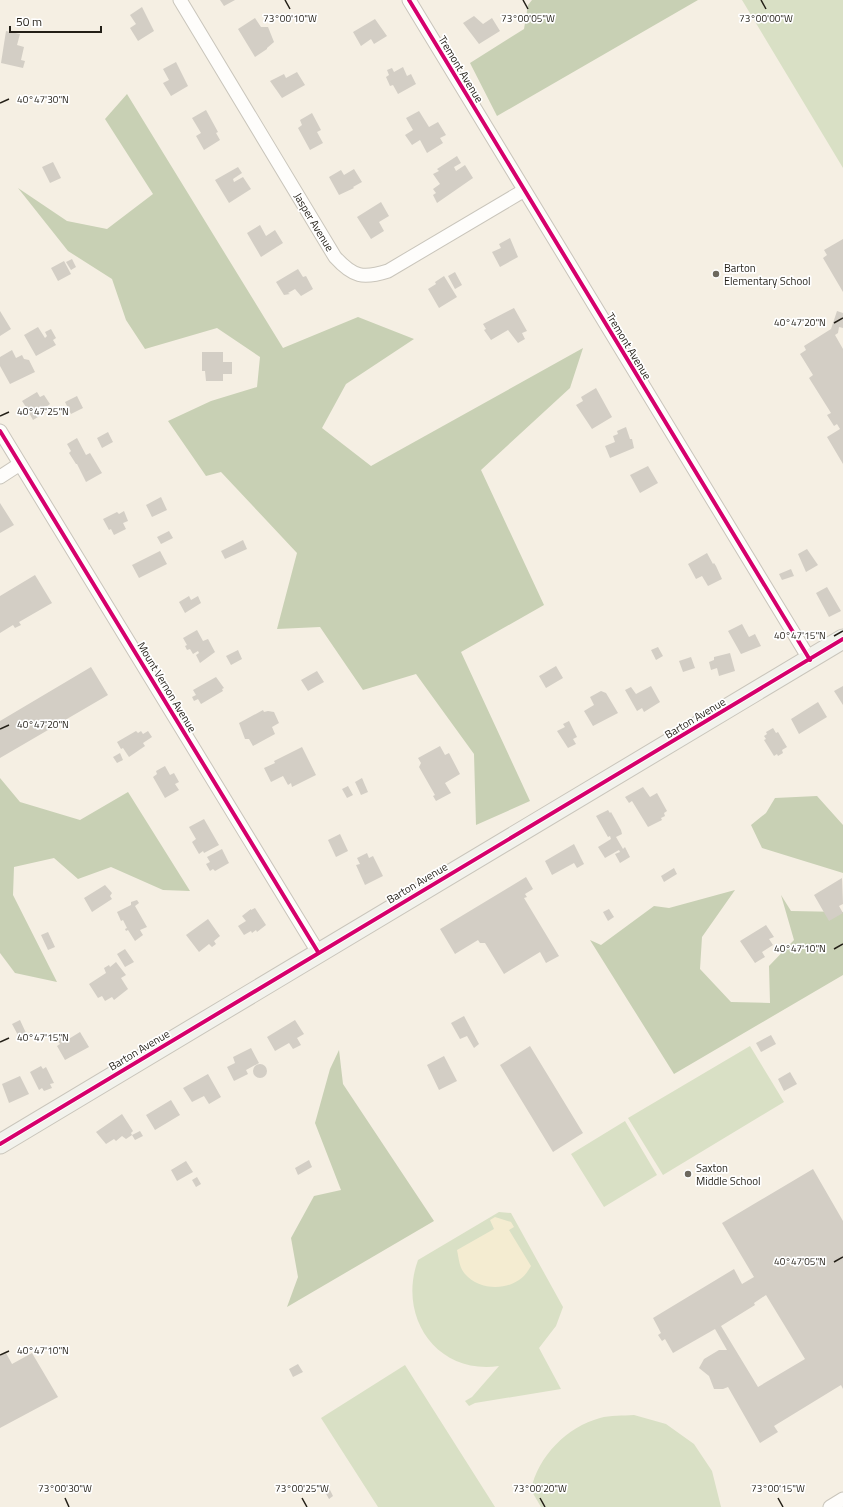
<svg xmlns="http://www.w3.org/2000/svg" width="843" height="1507" font-family="'Titillium Web',sans-serif">
  <style>
    .green { fill: #d9e0c5 }
    .forest { fill: #c8d0b4 }
    .sand { fill: #f4ecd1 }
    .building { fill: #d3cec5; fill-rule: evenodd }
    .lines { fill: none; stroke-linecap: round; stroke-linejoin: round }
    .street-casing { stroke: #c9c5bb; stroke-width: 15 }
    .secondary-casing { stroke: #c9c5bb; stroke-width: 21 }
    .street { stroke: #fefdfb; stroke-width: 13 }
    .secondary { stroke: #f2f2ec; stroke-width: 19 }
    .cycleway-casing { stroke: #fff; stroke-width: 6 }
    .cycleway { stroke: #d6006c; stroke-width: 4 }
    .ticks { fill: none; stroke: #231f17; stroke-width: 1.5 }
    .poi-dot { fill: #6c685e; stroke: #fff; stroke-width: 1.5 }
    .labels { text-anchor: middle; stroke-width: 3.5; stroke-linejoin: round; paint-order: stroke }
    .street-label { font-size: 11px; fill: #231f17; stroke: #fff }
    .poi-label { font-size: 11px; fill: #231f17; stroke: #fff; text-anchor: start }
    .ticks-label { font-size: 10px; text-anchor: middle; fill: #231f17; stroke: #fff; stroke-width: 3.5; stroke-linejoin: round; paint-order: stroke }
  </style>
  <rect width="100%" height="100%" fill="#f5efe3"/>
  <path class="green" d="M742 0H843V168Z
    M750 1046 784 1102 663 1175 628 1118Z
    M625 1121 657 1175 604 1207 571 1154Z
    M499 1212 511 1213 563 1307 556 1326 539 1348 561 1389 475 1403 469 1406 465 1401 472 1397 499 1366C437 1375 397 1317 418 1260Z
    M405 1365 495 1507H378L321 1418Z
    M634 1415 666 1424 694 1444 712 1471 721 1507H541L531 1490C538 1456 567 1427 600 1418 610 1415 623 1416 634 1415Z"/>
  <path class="forest" d="M532 0H698L497 116 470 63 524 29 528 5Z
    M127 94 283 348 358 317 414 339 346 384 322 428 371 466 583 348 570 388 481 470 544 605 461 652 530 801 476 825 474 754 416 674 363 690 320 627 277 629 297 553 221 472 206 476 168 421 211 401 257 387 260 357 217 328 145 349 126 320 112 279 68 251 18 188 67 221 107 229 153 194 105 119Z
    M0 778 20 802 80 820 128 792 190 891 163 890 111 867 78 879 54 858 14 867 13 895 57 982 15 973 0 953Z
    M817 796 843 825V873L762 848 751 825 766 813 775 798Z
    M735 890 702 937 700 969 731 1002 770 1003 769 966 794 940 781 895 791 911 843 912V975L674 1074 590 940 601 945 654 906 669 908Z
    M339 1050 343 1084 434 1221 287 1307 298 1277 291 1238 314 1196 341 1190 315 1123 330 1069Z"/>
  <path class="sand" d="M495 1217 511 1222 514 1227 509 1230 531 1266C528 1271 524 1277 519 1280 503 1291 478 1289 465 1274 459 1267 459 1259 457 1250L494 1229 490 1220Z"/>
  <path class="building" d="M220 0H235L224 6Z
    M142 7 154 31 138 41 130 28 136 24 130 15Z
    M474 16 483 24 492 18 500 31 479 44 463 23Z
    M255 18 261 27H268L274 42 267 48V49L255 57 238 29Z
    M375 19 387 36 374 44 371 39 361 46 353 32Z
    M6 31 20 34 17 45 24 47 21 60 25 61 23 68 1 63Z
    M176 62 188 86 171 96 163 83 169 80 163 69Z
    M403 67 407 76 411 74 416 84 398 94 393 85 390 86 386 77 389 75 387 70 392 68 394 72Z
    M297 72 305 85 282 98 270 81 284 74 286 78Z
    M206 110 218 132 216 133 220 140 204 150 196 136 201 133 192 118Z
    M419 111 429 127 438 122 446 135 440 138 443 143 427 153 420 140 412 145 405 135 413 130 406 118Z
    M312 113 321 130 317 132 323 143 310 150 298 128 302 125 300 120Z
    M457 156 461 163 454 167 456 171 465 165 473 178 437 203 433 195 436 193 433 189 440 184 433 174 439 171 437 169Z
    M53 162 61 178 50 183 42 167Z
    M238 167 242 173 233 179 234 182 243 177 251 189 229 203 215 180Z
    M354 169 362 182 353 187 354 188 339 195 329 177 341 170 344 175Z
    M381 202 389 216 379 222 384 231 371 239 357 217Z
    M260 225 266 236 275 230 283 243 261 257 247 233Z
    M510 238 518 257 500 267 492 252 501 248 499 244Z
    M843 239V292L823 258 827 255 824 250Z
    M72 259 76 267 71 270 66 262Z
    M64 261 71 274 58 281 51 268Z
    M298 269 303 277 306 276 313 289 301 296 295 289 288 293 290 294 284 295 276 282Z
    M455 272 462 285 455 289 448 276Z
    M444 276 457 297 439 308 428 289 436 284 435 282Z
    M514 308 527 331 522 333 525 339 518 343 508 330 491 340 484 330 486 329 483 324Z
    M0 311 11 329 0 336Z
    M837 311 843 313V328L839 327 838 333 835 335 843 349V464L827 437 840 429 837 424 834 426 827 415 831 413 809 378 813 375 800 354 806 350 804 346 831 329Z
    M38 327 45 338 47 336 45 332 51 329 56 338 53 340 56 345 36 356 24 335Z
    M12 350 16 358 22 355 24 359 29 360 35 372 10 384 0 366V357Z
    M202 352H223V362H232V374H223V381H206L205 371H202Z
    M596 388 612 417 592 429 576 405 583 401 581 397Z
    M37 392 40 397 44 395 50 404 46 407 48 411 33 420 28 411 25 413 22 410 26 407 22 401Z
    M77 396 83 408 71 414 65 402Z
    M626 427 630 439H632L634 448 610 458 605 446 615 442 613 436 618 434 617 431Z
    M108 432 113 442 102 448 97 438Z
    M77 438 86 455 90 453 102 473 86 482 77 464H76L69 453 71 451 67 444Z
    M648 466 658 483 640 493 630 475Z
    M161 497 167 510 152 517 146 505Z
    M0 503 14 525 0 533Z
    M124 511 128 521 123 523 126 529 114 535 111 529 109 530 103 519 117 512 119 514Z
    M169 531 173 538 161 544 157 537Z
    M243 540 247 549 225 559 221 551Z
    M807 549 818 565 806 572 798 554Z
    M160 551 167 564 139 578 132 565Z
    M707 553 713 564 714 563 716 566 722 579 708 586 702 576 696 579 688 564Z
    M791 569 794 576 782 580 779 574Z
    M35 575 52 603 19 622 21 625 15 628 13 625 0 633V596Z
    M827 587 841 611 829 617 816 593Z
    M189 596 191 600 198 596 201 603 185 613 179 602Z
    M742 624 749 637 755 634 761 646 741 654 728 631Z
    M197 630 203 641 208 639 215 652 200 663 196 655 199 653 198 651 193 654 190 649 187 650 185 646 187 645 183 638Z
    M658 647 663 656 656 660 651 650Z
    M238 650 242 659 231 665 226 656Z
    M730 653 735 671 719 676 717 668 711 670 709 662 714 660V657Z
    M691 657 695 668 683 672 679 661Z
    M556 666 563 678 546 688 539 676Z
    M91 667 108 695 0 758V721Z
    M317 671 324 682 308 691 301 680Z
    M216 677 224 688 222 689 223 691 201 704 198 699 194 701 192 697 196 695 193 690Z
    M651 686 660 702 644 712 642 708 637 711 625 690 631 687 636 694Z
    M843 686V705L834 691Z
    M601 691 606 693 618 713 593 726 584 711 594 705 590 697Z
    M818 702 827 717 799 734 791 719Z
    M263 710 264 712 268 711 274 712 279 723 272 727 275 734 253 746 249 739H245L239 723Z
    M569 721 577 737 573 739 576 744 568 748 557 731 565 727 563 724Z
    M773 728 776 733 778 732 787 747 782 750 783 753 778 756 777 754 774 756 764 740 766 739 764 736 767 734 766 732Z
    M136 731 138 733 141 731 143 734 148 731 152 737 143 743 145 746 129 757 123 748 121 749 117 742Z
    M440 746 445 755 449 753 460 774 445 783 451 793 436 801 433 796 435 795 419 767 421 763 418 758Z
    M302 747 316 775 292 787 291 783 288 785 283 776 271 782 264 768 275 763 274 761Z
    M120 753 123 760 117 763 113 757Z
    M165 766 170 775 174 773 179 782 175 784 179 790 165 798 153 777 157 774 156 771Z
    M362 778 368 792 361 795 355 782Z
    M348 786 353 795 347 798 342 789Z
    M643 787 650 797 657 793 667 811 664 813 665 816 661 818 662 820 648 827 632 801 629 803 625 797Z
    M608 810 610 813 611 812 621 830 622 834 616 837 623 849 625 847 630 857 620 863 615 854 620 852 619 850 605 858 598 847 611 839 610 836 608 837 596 816Z
    M204 819 219 845 204 853 203 851 199 854 192 842 196 839 189 827Z
    M340 834 348 851 336 857 328 840Z
    M574 844 584 864 577 868 574 863 552 875 545 861Z
    M222 849 229 863 215 871 213 869 210 871 206 864 210 862 207 857Z
    M367 853 369 858 373 856 383 876 365 885 356 865 360 864 357 858Z
    M674 868 677 874 664 882 661 876Z
    M526 877 533 889 525 894 527 897 524 898 559 956 546 963 540 952 504 974 485 943H480L478 940 455 954 440 929Z
    M842 878 843 904 839 906 843 913 829 921 814 895Z
    M105 885 112 893 110 896 112 899 92 912 84 898Z
    M137 900 139 903 135 906 147 927 140 930 143 935 135 941 128 930 126 931 125 929 127 928 123 920 121 921 117 912 131 905V902Z
    M255 908 266 925 257 932 256 930 252 933 251 931 244 935 238 926 246 921 242 916 251 909V910Z
    M609 909 614 917 608 921 603 912Z
    M208 919 220 936 214 941 216 944 212 947 209 944 199 952 186 935Z
    M766 925 774 937 769 939 773 945 762 952 765 957 755 963 740 941Z
    M48 932 55 947 48 950 41 935Z
    M125 949 134 962 125 967 117 954Z
    M116 962 126 975 121 978 128 989 114 1000 112 997 105 1001 102 996 98 998 89 984 106 973 104 968 109 965 110 967Z
    M464 1016 479 1044 474 1048 467 1036 460 1039 451 1023Z
    M20 1020 26 1033 19 1037 12 1024Z
    M295 1020 304 1034 297 1038 301 1045 293 1049 289 1043 275 1051 267 1037Z
    M80 1032 89 1047 65 1060 57 1046 60 1044 57 1039 64 1035 67 1040Z
    M771 1035 776 1044 761 1052 756 1043Z
    M530 1046 583 1133 553 1152 500 1065Z
    M251 1048 259 1063 246 1070 248 1074 234 1081 227 1067 235 1063 233 1057Z
    M444 1056 457 1081 439 1090 427 1065Z
    M253 1071a7 7 0 1 1 14 0a7 7 0 1 1-14 0Z
    M41 1066 43 1069 46 1067 54 1083 50 1084 52 1088 44 1091 42 1088 39 1090 30 1072Z
    M790 1072 797 1084 784 1091 778 1079Z
    M208 1074 221 1097 209 1104 204 1096 192 1102 183 1088Z
    M20 1076 29 1094 9 1103 2 1084Z
    M171 1100 180 1115 155 1130 146 1115Z
    M122 1114 133 1131 131 1133 132 1135 126 1139 122 1136 116 1141 114 1139 106 1144 96 1132Z
    M140 1131 143 1136 135 1140 132 1135Z
    M309 1160 312 1167 298 1175 295 1168Z
    M186 1161 193 1172 177 1181 171 1170Z
    M813 1169 843 1221V1389L841 1385 774 1426 778 1432 760 1443 728 1387 723 1389H714L709 1376 699 1368 704 1359 719 1350H727L715 1329 673 1353 665 1339 662 1341 658 1335 661 1333 653 1318 734 1269 742 1284 754 1277 722 1223ZM766 1295 805 1359 758 1387 721 1326 755 1305 754 1303Z
    M197 1177 201 1184 196 1187 192 1180Z
    M6 1353 12 1364 32 1353 58 1397 0 1428V1356Z
    M298 1364 303 1372 293 1377 289 1369Z
    M329 1488 333 1496 329 1499 324 1490Z"/>
  <g class="lines">
    <g class="street-casing">
      <path id="street" d="M180 0 335 257C353 277 363 279 388 271L523 191
        M409 0 810 660
        M0 431 318 952
        M0 477 20 464
        M830 1507 843 1499"/>
    </g>
    <g class="secondary-casing">
      <path id="secondary" d="M0 1144 843 639"/>
    </g>
    <use href="#street" class="street"/>
    <use href="#secondary" class="secondary"/>
    <g class="cycleway-casing">
      <path id="cycleway" d="M409 0 810 660
        M0 431 318 952
        M0 1144 843 639"/>
    </g>
    <use href="#cycleway" class="cycleway"/>
  </g>
  <path class="ticks" d="M285 0 290 9M523 0 528 9M761 0 766 9M0 103 9 99M834 323 843 318M0 416 9 412M834 636 843 631M0 729 9 725M834 949 843 944M0 1042 9 1038M834 1262 843 1257M0 1355 9 1351M65 1498 69 1507M302 1498 307 1507M540 1498 545 1507M778 1498 783 1507"/>
  <g class="poi-dot">
    <circle cx="716" cy="274" r="4"/>
    <circle cx="688" cy="1174" r="4"/>
  </g>
  <g class="labels">
    <g class="street-label">
      <text transform="translate(461 69) rotate(59)" y="4">Tremont Avenue</text>
      <text transform="translate(314 222) rotate(59)" y="4">Jasper Avenue</text>
      <text transform="translate(629 346) rotate(59)" y="4">Tremont Avenue</text>
      <text transform="translate(167 687) rotate(59)" y="4">Mount Vernon Avenue</text>
      <text transform="translate(695 718) rotate(-31)" y="4">Barton Avenue</text>
      <text transform="translate(417 883) rotate(-31)" y="4">Barton Avenue</text>
      <text transform="translate(139 1050) rotate(-31)" y="4">Barton Avenue</text>
    </g>
    <g class="poi-label">
      <text x="724" y="272">Barton<tspan x="724" dy="13">Elementary School</tspan></text>
      <text x="696" y="1172">Saxton<tspan x="696" dy="13">Middle School</tspan></text>
    </g>
  </g>
  <g class="ticks-label">
    <text x="528" y="22">73°00'05"W</text>
    <text x="766" y="22">73°00'00"W</text>
    <text x="290" y="22">73°00'10"W</text>
    <text x="43" y="103">40°47'30"N</text>
    <text x="800" y="326">40°47'20"N</text>
    <text x="43" y="415">40°47'25"N</text>
    <text x="800" y="639">40°47'15"N</text>
    <text x="43" y="728">40°47'20"N</text>
    <text x="800" y="952">40°47'10"N</text>
    <text x="43" y="1041">40°47'15"N</text>
    <text x="800" y="1265">40°47'05"N</text>
    <text x="43" y="1354">40°47'10"N</text>
    <text x="65" y="1492">73°00'30"W</text>
    <text x="302" y="1492">73°00'25"W</text>
    <text x="540" y="1492">73°00'20"W</text>
    <text x="778" y="1492">73°00'15"W</text>
  </g>
  <path d="M10 26v6h91v-6" fill="none" stroke="#231f17" stroke-width="2"/>
  <text x="16" y="26" font-size="12" fill="#231f17" stroke="#ffffff" stroke-width="3" paint-order="stroke">50 m</text>
</svg>
